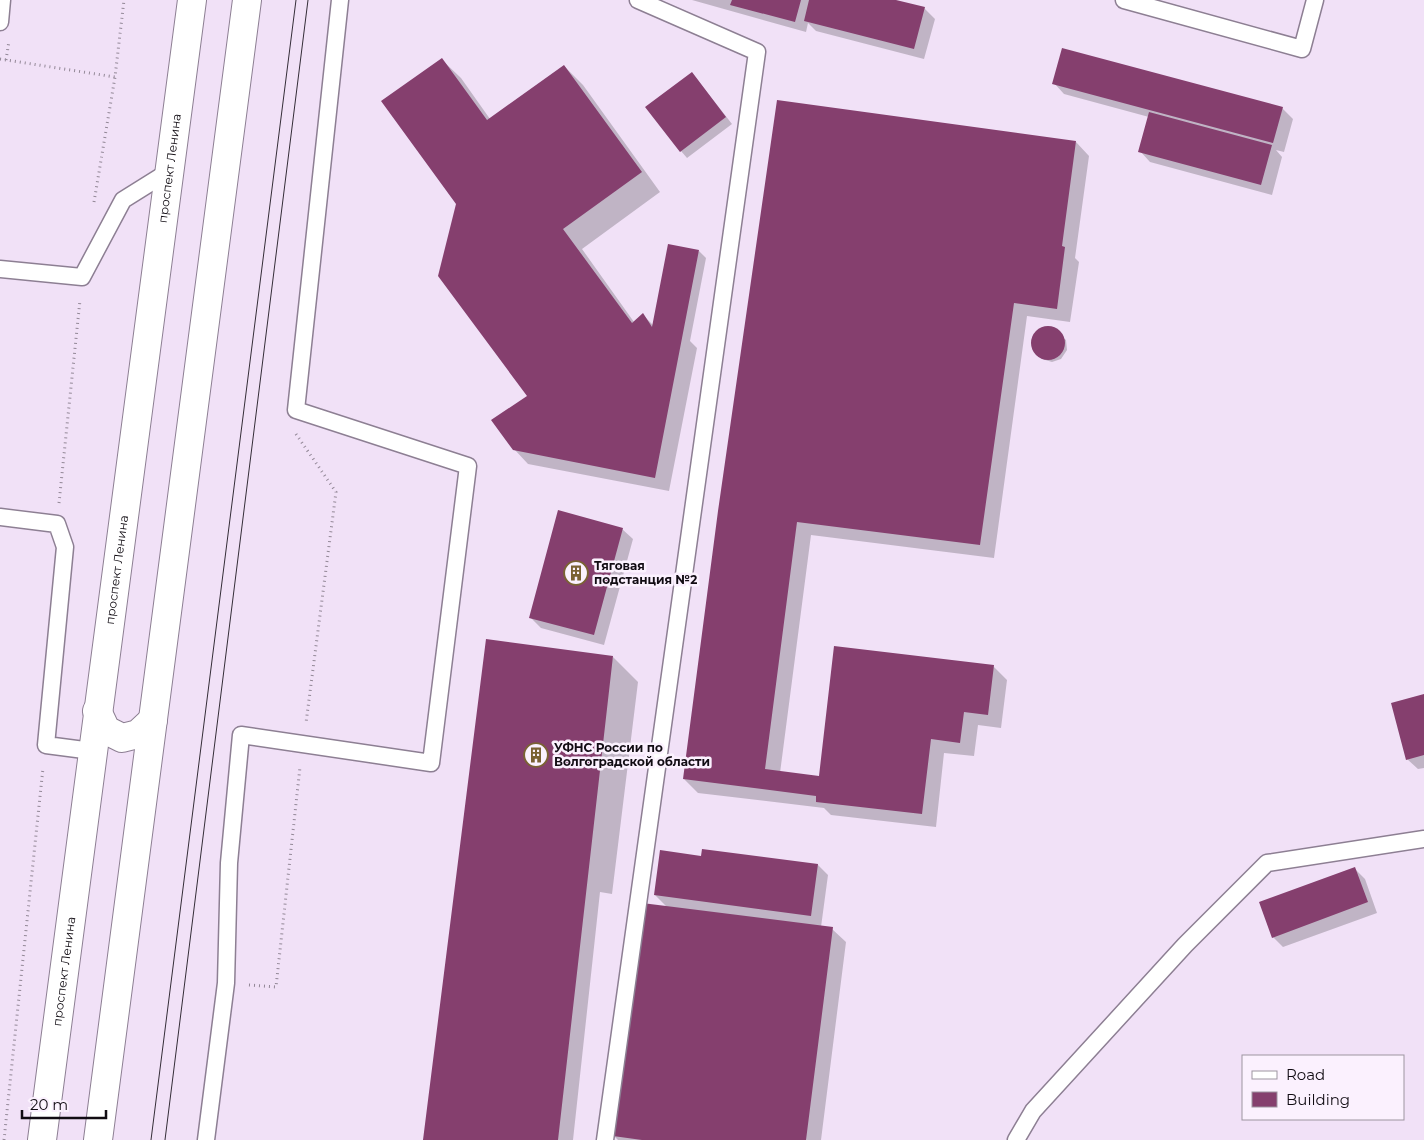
<svg xmlns="http://www.w3.org/2000/svg" width="1424" height="1140" font-family="Montserrat,sans-serif">
  <style>
    .shadow { fill: #0003 }
    .building { fill: #853f6e }
    .lines { fill: none; stroke-linecap: round; stroke-linejoin: round }
    .service-casing { stroke: #8d7f93; stroke-width: 19 }
    .primary-casing { stroke: #8d7f93; stroke-width: 30 }
    .path { stroke: #938897; stroke-width: 3; stroke-dasharray: 1 4; stroke-linecap: butt }
    .service { stroke: #fff; stroke-width: 16 }
    .primary { stroke: #fff; stroke-width: 28 }
    .tram { stroke: #342d37; stroke-width: 1 }
    .labels { text-anchor: middle; stroke-width: 5; stroke-linejoin: round; paint-order: stroke }
    .street-label { font-size: 12px; fill: #110c13; stroke: #fbf1fe }
    .poi-label { font-size: 12px; font-weight: bold; fill: #110c13; stroke: #fbf1fe; text-anchor: start }
  </style>
  <rect width="100%" height="100%" fill="#f1e1f7"/>
  <path class="shadow" d="M692 0H891L924 8 935 19 924 59 816 31 808 23 806 32Z
    M441 59 461 78 490 119 564 66 583 85 660 192 582 249 634 322 643 315 654 326 699 251 706 258 690 341 697 348 669 491 528 464 514 449 528 396 457 204Z
    M692 73 732 124 687 158 681 151Z
    M1054 83 1282 108 1293 119 1284 152 1276 150 1282 157 1272 195 1150 162 1140 151 1149 117 1064 94Z
    M1076 142 1089 156 1075 258 1079 262 1070 322 1027 316 994 558 811 535 780 773 820 778 993 666 1007 680 1001 728 978 725 974 756 944 753 936 827 831 815 824 808 698 793 684 779 719 511Z
    M1049 327 1066 340 1067 350 1061 359 1052 362 1042 359 1035 352 1033 337 1040 330Z
    M622 529 633 539 604 645 541 628 531 618Z
    M613 657 638 682 612 894 600 892 573 1140H425Z
    M1424 695V768L1418 769 1407 759Z
    M702 858 818 865 828 875 821 927 832 929 846 942 821 1140H618L614 1136 668 908 655 895Z
    M1355 869 1365 879 1377 913 1283 947 1273 937Z"/>
  <path class="building" d="M732 0H801L795 22 730 5Z
    M809 0H896L925 7 914 49 804 21Z
    M1062 48 1283 107 1273 143 1052 84Z
    M442 58 487 120 564 65 642 172 563 229 632 323 643 313 652 327 668 244 699 250 655 478 513 450 491 420 527 396 438 276 456 204 381 101Z
    M692 72 726 117 680 152 645 107Z
    M777 100 1076 141 1062 246 1065 247 1057 309 1014 303 980 545 797 522 765 769 819 776 834 646 994 665 988 715 964 712 960 743 931 739 922 814 816 802V796L683 779 718 511Z
    M1149 112 1272 145 1261 185 1138 152Z
    M1031 343a17 17 0 1 1 34 0a17 17 0 1 1-34 0Z
    M558 510 623 528 594 635 529 618Z
    M486 639 613 656 558 1140H423Z
    M1424 694V755L1406 760 1391 703Z
    M702 849 818 864 811 916 654 895 660 850 701 856Z
    M1355 867 1368 902 1272 938 1259 902Z
    M642 903 833 927 806 1140H642L613 1136Z"/>
  <g class="lines">
    <g class="service-casing">
      <path id="service" d="M1124 0 1302 49 1315 0
        M0 22 2 0
        M0 269 82 277 123 200 171 170
        M0 517 57 524 65 547 46 745 92 751
        M206 1140 226 983 229 863 241 735 431 763 468 466 296 410 340 0
        M605 1140 757 52 638 0
        M1016 1140 1033 1111 1185 945 1267 863 1424 839"/>
    </g>
    <g class="primary-casing">
      <g id="primary">
        <path d="M97 711 106 730 122 738 138 734 153 720"/>
        <path id="s1" d="M42 1140 192 0"/>
        <path d="M98 1140 247 0"/>
      </g>
    </g>
    <path class="path" d="M0 59 115 77 124 0
      M6 60 9 41
      M94 202 115 77
      M296 434 336 492 306 723
      M59 503 80 300
      M249 985 276 987 300 767
      M4 1140 43 768"/>
    <use href="#service" class="service"/>
    <use href="#primary" class="primary"/>
    <path class="tram" d="M151 1140 296 0
      M165 1140 308 0"/>
  </g>
  <defs>
    <g id="building-ring" transform="scale(1.25)"><circle r="9.5" fill="#fbf1fe" stroke="#7a6233" stroke-width="1.5"/><path d="M-4-6H4V6H1V3H-1V6H-4ZM-2.5-4.3h1.7v1.8h-1.7ZM.8-4.3h1.7v1.8H.8ZM-2.5-1h1.7V.8h-1.7ZM.8-1h1.7V.8H.8Z" fill="#7a6233"/></g>
  </defs>
  <g fill-rule="evenodd">
    <use href="#building-ring" x="576" y="573"/>
    <use href="#building-ring" x="536" y="755"/>
  </g>
  <g class="labels">
    <g class="street-label">
      <text dy="4" stroke="none"><textPath href="#s1" startOffset="980">проспект Ленина</textPath></text>
      <text dy="4" stroke="none"><textPath href="#s1" startOffset="575">проспект Ленина</textPath></text>
      <text dy="4" stroke="none"><textPath href="#s1" startOffset="170">проспект Ленина</textPath></text>
    </g>
    <g class="poi-label">
      <text x="594" y="570">Тяговая<tspan x="594" dy="14">подстанция №2</tspan></text>
      <text x="554" y="752">УФНС России по<tspan x="554" dy="14">Волгоградской области</tspan></text>
    </g>
  </g>
  <rect x="1242" y="1055" width="162" height="65" fill="#fbf1fe" stroke="#9d95a0"/>
  <rect x="1252" y="1071" width="25" height="8" fill="#ffffff" stroke="#9d95a0"/>
  <text x="1286" y="1080" font-size="15" fill="#110c13">Road</text>
  <rect x="1252" y="1092" width="25" height="15" fill="#853f6e" stroke="#9d95a0"/>
  <text x="1286" y="1105" font-size="15" fill="#110c13">Building</text>
  <path d="M22 1110v8h84v-8" fill="none" stroke="#110c13" stroke-width="2.5"/>
  <text x="30" y="1110" font-size="15" fill="#110c13" stroke="#fbf1fe" stroke-width="4" paint-order="stroke">20 m</text>
</svg>
